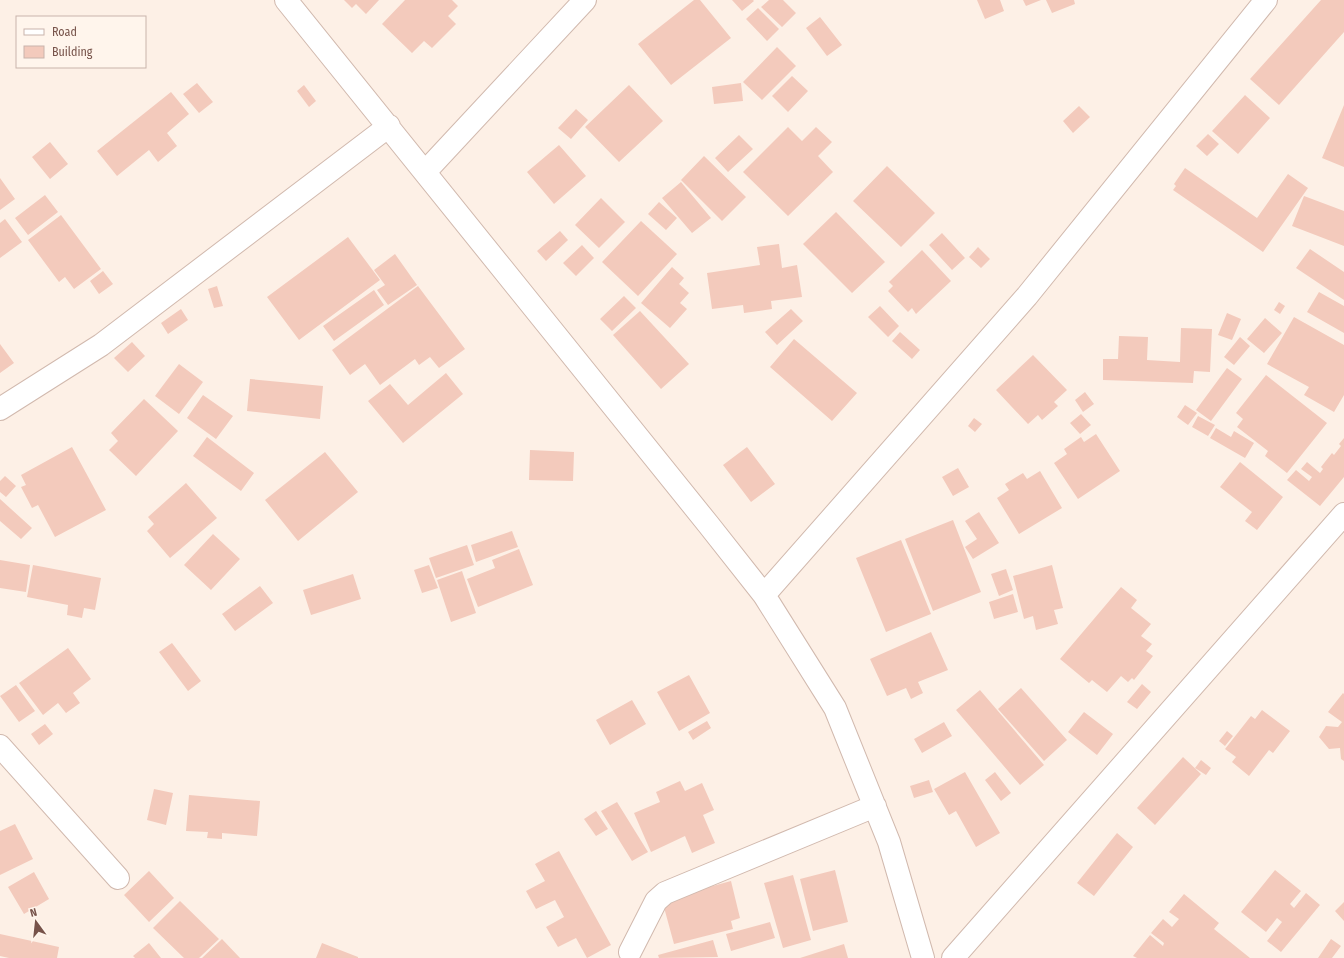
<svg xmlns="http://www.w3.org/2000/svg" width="1344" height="958" font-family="'Fira Sans Condensed',sans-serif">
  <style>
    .building { fill: #f3cabc }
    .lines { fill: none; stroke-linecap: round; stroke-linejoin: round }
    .minor-casing { stroke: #d1b9ae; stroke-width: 24 }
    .minor { stroke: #fff; stroke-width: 22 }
  </style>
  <rect width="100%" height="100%" fill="#fdf0e6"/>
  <path class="building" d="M344 0H379L366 14 356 4 352 8Z
    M405 0H452L458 6 448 16 456 24 432 48 424 41 412 53 382 24Z
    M694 0H700L731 38 671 85 638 44Z
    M732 0H753L754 1 742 11Z
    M769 0H783L796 13 782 27 761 7Z
    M977 0H1000L1004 11 985 19Z
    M1023 0H1041L1026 6Z
    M1046 0H1074L1075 4 1052 13Z
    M1321 0H1344V32L1279 105 1250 79Z
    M758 8 779 29 767 41 746 19Z
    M820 17 842 45 827 56 806 28Z
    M777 47 796 66 762 100 743 82Z
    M792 76 808 91 788 112 772 96Z
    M197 83 213 102 199 113 183 94Z
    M741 83 743 101 714 104 712 87Z
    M304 85 316 101 309 107 297 91Z
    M629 85 663 121 619 162 585 127Z
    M171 92 189 114 167 133 177 146 158 162 149 150 117 176 97 151Z
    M1245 95 1270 118 1238 154 1212 131Z
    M1344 105V167L1322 158Z
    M1079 106 1090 117 1073 133 1063 121Z
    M576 109 588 120 571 139 558 128Z
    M788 127 802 141 816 127 832 142 818 156 833 172 788 216 743 172Z
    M1208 134 1219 144 1207 156 1196 146Z
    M739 135 753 149 728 172 715 158Z
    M50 142 68 164 50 179 32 157Z
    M559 145 586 176 554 204 527 172Z
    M704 156 746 197 722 221 681 180Z
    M887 166 935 213 901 247 853 201Z
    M1185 168 1257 218 1288 174 1308 188 1263 252 1173 190 1176 186 1174 184Z
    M0 178 15 199 0 210Z
    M681 182 711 218 692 233 662 198Z
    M45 195 58 212 28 235 15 218Z
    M1304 196 1344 211V246L1292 226Z
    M601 198 625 222 599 248 575 225Z
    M659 202 677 218 666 230 648 214Z
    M836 212 885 262 852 293 803 244Z
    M61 215 101 269 74 289 65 277 59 282 28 240Z
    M5 219 22 242 0 258V223Z
    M641 221 677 254 638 296 602 262Z
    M560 231 568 240 546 261 537 251Z
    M942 233 965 258 952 270 929 245Z
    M348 237 380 280 299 340 267 297Z
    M779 244 782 268 797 265 802 297 771 301 772 309 744 313 743 305 712 309 707 273 760 265 757 247Z
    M582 245 594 258 576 276 563 263Z
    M978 247 990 259 981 268 969 257Z
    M1310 249 1344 272V300L1296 268Z
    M922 250 951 281 916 314 912 308 908 312 888 291 893 286 889 282Z
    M395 254 417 285 388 305 377 290 385 285 374 270Z
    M672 267 684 278 679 284 689 293 680 303 687 309 670 328 641 303Z
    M103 271 113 284 99 294 90 281Z
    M217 286 223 306 214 308 208 289Z
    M418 286 465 349 439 368 430 357 419 365 415 359 380 385 365 364 350 375 332 350Z
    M374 290 384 305 334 341 323 326Z
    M1319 292 1344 306V333L1307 312Z
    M624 296 636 308 612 331 600 319Z
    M1279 302 1285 306 1280 314 1274 310Z
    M880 306 899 326 888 337 868 317Z
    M181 309 188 320 168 334 161 323Z
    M791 309 803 321 777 345 765 332Z
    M640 311 689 364 661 389 613 335Z
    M1227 313 1241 319 1232 340 1218 335Z
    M1294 317 1344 345V395L1334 412 1304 395 1309 387 1267 364Z
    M1265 318 1282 333 1264 353 1247 339Z
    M1181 328 1212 329 1210 372 1194 371 1193 383 1103 380V359H1118L1119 336 1148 337 1147 360 1180 362Z
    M900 332 920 350 912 359 892 341Z
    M1240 337 1250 346 1234 365 1224 357Z
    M794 339 857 393 832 421 770 367Z
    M132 342 145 356 128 372 114 358Z
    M0 344 14 363 0 373Z
    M1033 355 1067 390 1054 402 1058 406 1042 420 1038 415 1028 424 996 390Z
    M179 364 203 382 179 414 155 396Z
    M1227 368 1242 379 1211 421 1196 410Z
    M446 373 463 394 403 443 368 401 390 384 408 405Z
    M1266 375 1327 423 1287 473 1265 456 1268 451 1237 427 1243 419 1236 413Z
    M250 379 323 386 320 419 247 411Z
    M1085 392 1094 404 1083 412 1075 400Z
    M203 395 233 416 216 439 187 418Z
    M144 399 178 431 136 476 109 450 118 441 111 433Z
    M1185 405 1197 413 1188 425 1177 417Z
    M1081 414 1091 425 1080 434 1070 423Z
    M1198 416 1215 425 1208 436 1192 427Z
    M974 418 982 424 975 432 968 426Z
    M1216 428 1231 437 1234 431 1254 443 1245 458 1210 438Z
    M1096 434 1120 471 1078 499 1054 463 1067 454 1064 449 1081 437 1084 442Z
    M207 437 254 473 241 491 193 456Z
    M1344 438V477L1320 506 1287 480 1296 470 1309 481 1312 477 1301 469 1307 462 1320 473 1323 469 1321 467 1332 453 1334 455 1341 446 1339 444Z
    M72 447 106 510 55 537 38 505 32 508 21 487 26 485 21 475Z
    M747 447 775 484 751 502 723 465Z
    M530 450 574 452 573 481 529 480Z
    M325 452 358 492 298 541 265 500Z
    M1240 462 1283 497 1257 530 1245 521 1252 512 1220 487Z
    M958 468 969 487 953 496 942 477Z
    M1040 471 1062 508 1019 534 997 498 1009 490 1005 484 1023 473 1027 479Z
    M5 476 16 486 6 497 0 492V481Z
    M186 483 217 518 170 558 147 531 154 524 148 517Z
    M0 499 32 528 21 539 0 521Z
    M979 512 999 543 973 559 965 547 977 539 965 521Z
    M953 520 981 592 933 611 905 539Z
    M512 531 518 547 476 562 471 545Z
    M213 534 240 559 211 590 184 565Z
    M901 540 931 614 886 632 856 558Z
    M467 545 474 565 436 578 429 558Z
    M519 549 533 585 478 607 467 579 495 568 492 560Z
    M0 560 30 565 26 592 0 588Z
    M33 565 101 578 95 610 84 608 82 618 67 615 68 605 27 597Z
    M429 565 438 588 422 593 414 570Z
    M1052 565 1063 608 1054 610 1058 624 1036 630 1033 616 1024 619 1013 576Z
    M1006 569 1013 590 999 596 991 574Z
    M462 571 476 613 451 622 437 580Z
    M353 574 361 599 311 615 303 590Z
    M260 586 273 603 235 631 222 614Z
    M1121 587 1137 600 1131 608 1151 624 1141 636 1152 644 1146 651 1153 656 1134 680 1132 678 1128 682 1121 676 1107 692 1092 680 1089 683 1060 659Z
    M1013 594 1018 612 994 619 989 602Z
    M931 632 948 670 918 682 923 693 911 699 906 688 887 696 870 659Z
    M172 643 201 681 188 691 159 652Z
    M68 648 91 679 73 693 80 703 66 713 58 703 43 715 19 683Z
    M689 675 710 713 679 731 657 692Z
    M1142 684 1151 692 1137 709 1127 702Z
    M16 685 35 711 19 722 0 696Z
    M1021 688 1067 740 1044 761 998 709Z
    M980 690 1044 765 1020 785 956 710Z
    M1343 693 1344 694V761L1341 759 1340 748 1329 749 1319 737 1326 726 1338 727 1342 722 1328 712Z
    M632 700 646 724 610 745 596 720Z
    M1262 710 1290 731 1273 753 1269 750 1249 776 1232 762 1236 757 1225 749 1251 716 1255 719Z
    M1084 712 1113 734 1097 755 1068 732Z
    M707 721 711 728 693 740 688 732Z
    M944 722 952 736 922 753 914 739Z
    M45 724 53 734 39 745 31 734Z
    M1227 731 1233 736 1225 746 1219 741Z
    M1183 757 1201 774 1155 825 1137 808Z
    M1201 760 1211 768 1206 775 1195 768Z
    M965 772 1000 833 976 847 956 811 949 815 934 789Z
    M995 772 1011 793 1001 801 985 780Z
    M929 780 933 792 914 798 910 786Z
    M680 781 685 791 702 783 714 810 703 815 715 843 692 853 685 836 651 852 634 813 660 802 656 792Z
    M154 789 173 793 166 825 147 820Z
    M189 795 260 801 257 836 222 833V839L207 838 208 832 186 831Z
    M617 802 648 852 632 861 601 811Z
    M596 811 608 829 596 836 584 819Z
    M15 824 33 859 0 875V831Z
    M1117 833 1133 847 1094 896 1077 883Z
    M559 851 611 945 587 958 576 938 558 947 546 927 564 917 555 900 536 909 526 891 545 881 535 864Z
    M835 870 848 922 813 931 800 879Z
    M1275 870 1301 891 1290 904 1294 908 1306 893 1320 905 1281 952 1267 941 1282 922 1277 918 1266 932 1241 912Z
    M149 871 174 898 149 922 124 895Z
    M34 872 49 899 24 914 8 887Z
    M793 875 811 940 783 948 764 883Z
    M731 881 740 918 731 921 733 929 674 944 662 900Z
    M1184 894 1219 923 1214 929 1250 958H1137L1133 956 1150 935 1163 946 1164 943 1151 933 1163 919 1172 927 1179 919 1169 912Z
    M180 901 219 939 199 958H184L153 928Z
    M1344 902V921L1335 911Z
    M770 922 775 938 731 951 726 934Z
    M0 934 59 947 57 958H9L0 956Z
    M222 939 240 958H202Z
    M1331 939 1341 946 1332 958H1318Z
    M713 940 718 957 659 958 658 955Z
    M149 943 161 958H135L133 956Z
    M322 943 358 957V958H316Z
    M844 944 848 958H800Z"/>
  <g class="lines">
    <g class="minor-casing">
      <path id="minor" d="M286 0 708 524 764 595 835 708 889 842 923 958
        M425 172 585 0
        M0 409 101 345 389 126
        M764 595 1027 296 1266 0
        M0 746 118 878
        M630 952 656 901 665 893 875 806
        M953 958 1344 514"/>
    </g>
    <use href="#minor" class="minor"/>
  </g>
  <rect x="16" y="16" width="130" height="52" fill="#fff5ec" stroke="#c9b4ab"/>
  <rect x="24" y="29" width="20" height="6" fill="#ffffff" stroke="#c9b4ab"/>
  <text x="52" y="36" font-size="12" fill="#77534a">Road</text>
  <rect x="24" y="46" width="20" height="12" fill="#f3cabc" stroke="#c9b4ab"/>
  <text x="52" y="56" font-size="12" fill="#77534a">Building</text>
  <g transform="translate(36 922) rotate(345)" stroke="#fff5ec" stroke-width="3" paint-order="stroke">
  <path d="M0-3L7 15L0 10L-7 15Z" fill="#77534a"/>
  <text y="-6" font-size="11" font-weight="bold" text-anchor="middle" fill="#77534a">N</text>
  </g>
</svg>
